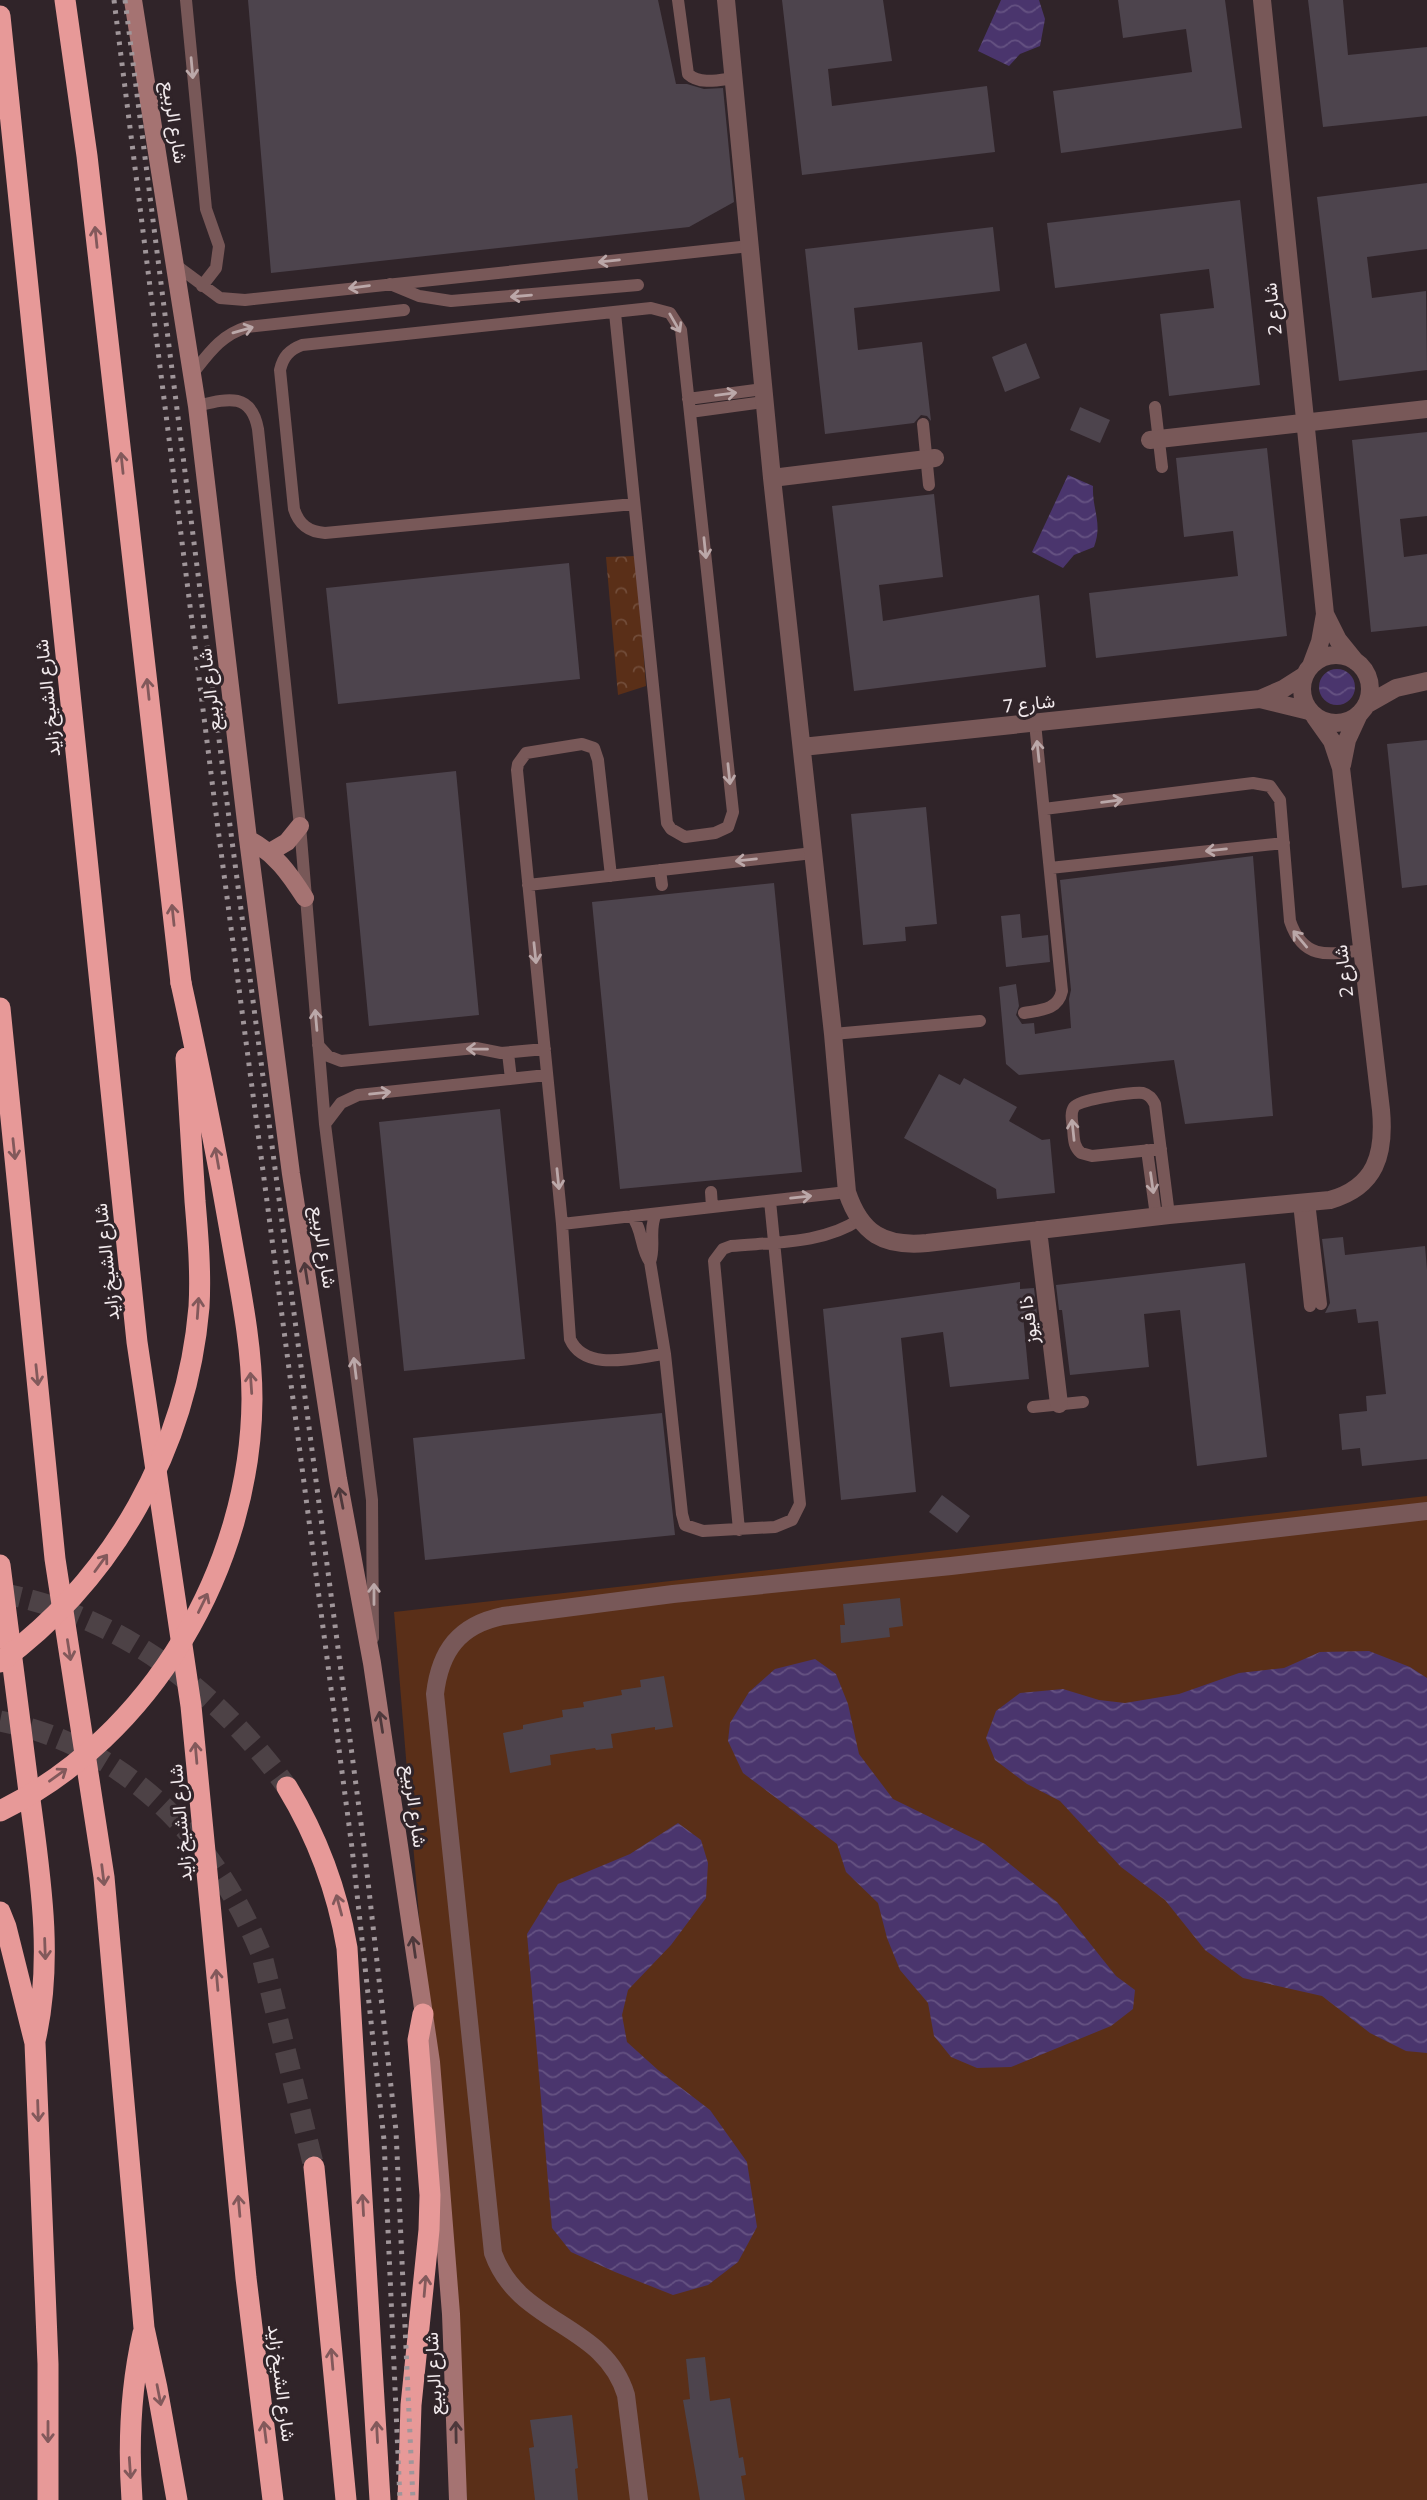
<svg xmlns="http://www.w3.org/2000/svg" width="1427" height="2500" font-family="Commissioner,Vazirmatn,sans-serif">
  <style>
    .green { fill: #5a2f18 }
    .park { fill: url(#park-crowns) }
    .water { fill: url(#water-waves) }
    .building { fill: #4d444d }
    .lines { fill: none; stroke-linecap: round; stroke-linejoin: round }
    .motorway-tunnel { stroke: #4d4246; stroke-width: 21; stroke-dasharray: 21 10; stroke-linecap: butt }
    .service { stroke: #785858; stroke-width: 12 }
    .minor { stroke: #785858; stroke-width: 18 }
    .secondary { stroke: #a57372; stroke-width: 18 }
    .motorway { stroke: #e79998; stroke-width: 21 }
    .rail { stroke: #a0969a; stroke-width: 5; stroke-dasharray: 3.5 7; stroke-linecap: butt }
    .motorway-bridge { stroke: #e79998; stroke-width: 21 }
    .oneway { stroke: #bba8a9 }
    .oneway2 { stroke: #82595b }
    .oneway3 { stroke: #4d383b }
    .labels { text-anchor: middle; stroke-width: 6; stroke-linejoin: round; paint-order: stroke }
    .street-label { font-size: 19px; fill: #f1e9ec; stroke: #302429 }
  </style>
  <defs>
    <pattern id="park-crowns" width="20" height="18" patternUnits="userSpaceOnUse" patternTransform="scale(1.75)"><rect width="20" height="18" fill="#5a2f18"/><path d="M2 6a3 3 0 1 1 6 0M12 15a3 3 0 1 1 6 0" fill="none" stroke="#724d3a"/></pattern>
    <pattern id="water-waves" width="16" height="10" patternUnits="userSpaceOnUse" patternTransform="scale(1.75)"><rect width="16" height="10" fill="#4a356d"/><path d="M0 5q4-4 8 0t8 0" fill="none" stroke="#655282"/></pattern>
  </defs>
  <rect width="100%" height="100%" fill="#302429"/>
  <path class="green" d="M1427 1496V2500H467L394 1612Z"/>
  <path class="park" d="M636 556 646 686 618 695 606 557Z"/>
  <path class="water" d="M1001 0H1039L1045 19 1040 46 1020 54 1009 66 978 51Z
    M1068 475 1093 486C1092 510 1103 523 1094 547L1074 555 1063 568 1032 552Z
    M1319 687a18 18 0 1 1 36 0a18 18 0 1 1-36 0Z
    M1369 1651 1410 1667 1427 1678V2053L1406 2051 1370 2033 1322 1996 1243 1978 1205 1950 1165 1900 1121 1867 1060 1801 1027 1784 995 1760 986 1738 996 1711 1020 1693 1063 1689 1099 1700 1125 1703 1179 1694 1239 1673 1284 1668 1320 1652Z
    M815 1659 836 1674 848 1704 859 1754 893 1799 985 1844 1057 1902 1116 1976 1135 1990 1133 2009 1111 2026 1011 2067 977 2068 951 2057 934 2036 928 2003 900 1970 887 1938 878 1903 846 1872 837 1844 743 1773 728 1741 730 1723 749 1692 775 1669Z
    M678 1823 701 1840 708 1863 706 1898 671 1945 628 1990 622 2015 627 2042 658 2070 710 2110 747 2162 757 2227 738 2262 708 2285 673 2295 615 2272 571 2252 552 2228 527 1934 558 1884 630 1854Z"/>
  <path class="building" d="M248 0H658L676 84H687L704 89 723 88 734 202 689 227 271 273Z
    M782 0H883L892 61 828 69 832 106 987 86 995 152 802 175Z
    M1118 0H1225L1242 128 1061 153 1053 91 1192 72 1186 29 1123 38Z
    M1308 0H1343L1348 55 1427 47V116L1323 127Z
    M1427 183V249L1367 257 1372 298 1426 291 1427 370 1339 381 1317 197Z
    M1240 200 1260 385 1169 396 1160 314 1214 308 1209 269 1055 288 1047 223Z
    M993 227 1000 291 854 308 858 350 922 342 931 421 927 416 921 415 914 423 825 434 805 249Z
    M1026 343 1040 378 1005 392 992 357Z
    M1080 407 1110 420 1100 443 1070 430Z
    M1427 432V516L1400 519 1404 557 1427 554V626L1371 632 1352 440Z
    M1267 448 1287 636 1096 658 1089 593 1238 576 1233 531 1184 537 1176 458Z
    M934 494 943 577 879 585 883 621 1039 595 1046 667 854 691 832 506Z
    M569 563 580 679 338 704 326 588Z
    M1427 740V885L1402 888 1387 744Z
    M456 771 479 1015 369 1026 346 783Z
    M926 807 937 924 905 927 906 941 863 945 851 814Z
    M1253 856 1273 1116 1185 1124 1174 1060 1019 1075 1006 1064 999 987 1016 984 1019 1006 1016 1015 1022 1024 1034 1023 1035 1034 1071 1028 1069 999 1071 990 1060 880Z
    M774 883 802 1172 620 1189 592 902Z
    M1020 914 1022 938 1048 935 1050 962 1006 967 1001 916Z
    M939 1074 960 1085 964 1078 1017 1107 1009 1121 1042 1140 1050 1139 1055 1193 997 1199 996 1189 904 1138Z
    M500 1109 525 1359 404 1371 379 1122Z
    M1343 1237 1345 1255 1425 1246 1427 1270V1459L1362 1466 1360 1448 1342 1450 1339 1414 1367 1411 1366 1396 1386 1394 1378 1321 1358 1323 1356 1309 1325 1313 1330 1303 1322 1239Z
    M1245 1263 1267 1457 1197 1466 1180 1310 1144 1314 1149 1367 1070 1375 1062 1310H1059L1056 1285Z
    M1020 1282V1289L1034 1288 1037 1313 1023 1315 1029 1379 950 1387 943 1332 901 1338 916 1492 841 1500 823 1309Z
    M662 1413 675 1535 425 1560 413 1438Z
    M942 1495 970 1516 957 1533 929 1512Z
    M900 1598 903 1626 889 1628 890 1637 841 1643 840 1625H845L843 1604Z
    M664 1676 673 1727 655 1730V1727L611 1734 613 1748 596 1750 595 1748 550 1755 551 1765 510 1773 503 1733 523 1729V1725L563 1717 562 1710 584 1707 583 1702 622 1695 621 1690 641 1687 640 1680Z
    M705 2357 710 2401 730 2398 739 2458 743 2457 746 2475 741 2476 745 2500H700L683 2400 690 2399 686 2359Z
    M572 2415 578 2468 575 2469 578 2500H535L529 2448 534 2447 530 2420Z"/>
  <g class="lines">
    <path class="motorway-tunnel" d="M0 1593C119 1615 218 1691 287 1787
      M0 1721C126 1746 216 1840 262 1956L314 2167"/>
    <path class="service" d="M186 0 206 209 219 246 216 268 202 286
      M678 0 688 74C700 85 719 80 734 78
      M177 266 220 298 245 300 750 246
      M390 284 419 296 451 301 638 285
      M615 313 667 823 671 829 685 837 715 833 728 827 733 812 681 330 670 313 651 308 302 345C289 350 283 357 280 370L294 509C299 525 309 532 325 533L634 504
      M193 373C209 353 221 335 247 327L404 310
      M688 399 763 389
      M197 406C226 399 251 391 258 429L300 826 325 1124 372 1500 373 1638
      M1155 407 1162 467
      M690 412 764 402
      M923 424 929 485
      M1044 809 1253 783 1270 786 1280 800 1290 921C1303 960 1328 955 1362 950
      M1050 868 1284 843
      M660 870 662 885
      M611 876 598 760 594 748 582 744 526 753 518 764 517 770 562 1224 570 1339C585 1373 636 1357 665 1354
      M528 885 813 853
      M1024 1013C1041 1010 1058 1010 1062 991L1035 723
      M833 1034 980 1021
      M318 1045 328 1056 341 1061 476 1048 501 1053 545 1049
      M508 1053 511 1079
      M325 1124 341 1103 358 1095 547 1075
      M1161 1149 1092 1156 1081 1153C1073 1146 1074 1138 1073 1128 1072 1121 1070 1113 1074 1107 1080 1099 1133 1092 1143 1093 1150 1095 1152 1099 1155 1104 1160 1141 1164 1178 1169 1215
      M1147 1150 1156 1216
      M711 1192 712 1207
      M1309 1202 1321 1304
      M1299 1203 1310 1306
      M632 1216C643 1230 640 1248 650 1262L665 1354 682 1514 685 1525 703 1531 775 1527 792 1520 800 1504 770 1201
      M562 1224 847 1192
      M650 1262C656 1246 648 1229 656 1214
      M1033 1407 1083 1402
      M739 1530 714 1261 723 1249 731 1246C773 1242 824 1244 860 1219"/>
    <path class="minor" d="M726 0 772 478 833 1034 847 1192C861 1234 884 1247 927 1243L1169 1215 1330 1200C1376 1187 1385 1154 1381 1110L1341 768 1332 741 1315 717
      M1262 0 1325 614 1320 642 1311 666
      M1150 440 1427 409
      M772 478 935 458
      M1325 614 1338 640 1355 661
      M1302 689a34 34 0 1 1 68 0a34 34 0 1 1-68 0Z
      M1260 699 1283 689 1305 675
      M1366 705 1396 688 1427 681
      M802 747 1260 699 1309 711
      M1342 765 1347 740 1359 714
      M1038 1230 1059 1404
      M639 2500 626 2395C604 2322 519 2326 493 2253L435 1694C440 1651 459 1625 503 1616L673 1594 951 1566 1427 1511"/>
    <path class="secondary" d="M133 0 197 406 248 839 291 1174 338 1479 372 1663 431 2062 451 2314 458 2500
      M248 839C275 853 289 873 305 898
      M270 852 287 842 300 826"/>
    <path class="motorway" d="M65 0 87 156 181 983
      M0 16 137 1342 191 1706 246 2278 273 2500
      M0 1008 55 1559 104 1877 144 2328 157 2388 177 2500
      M0 1565C10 1641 19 1716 29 1792 40 1875 54 1959 35 2041
      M287 1787C318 1838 337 1889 347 1948L380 2500
      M0 1912 6 1927 35 2043 48 2364V2500
      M314 2167 346 2500
      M132 2500C128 2443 130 2390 143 2333
      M408 2500 411 2405 429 2230 430 2195 418 2040 423 2014"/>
    <path class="rail" d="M114 0 217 821 352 1848 384 2140 400 2500
      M125 0 229 818 364 1846 396 2131 413 2500"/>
    <path class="motorway-bridge" d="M0 1662C114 1578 187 1448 199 1307 201 1272 198 1236 195 1201 192 1153 189 1106 186 1058
      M0 1811C152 1737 251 1566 252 1399 252 1347 241 1293 232 1242 217 1155 200 1069 181 983"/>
  </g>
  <defs><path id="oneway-shaft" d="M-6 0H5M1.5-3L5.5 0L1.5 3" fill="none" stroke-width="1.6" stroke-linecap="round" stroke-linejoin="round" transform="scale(1.75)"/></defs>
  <g class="oneway">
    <use href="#oneway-shaft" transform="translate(192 68) rotate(85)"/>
    <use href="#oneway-shaft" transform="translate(609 261) rotate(174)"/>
    <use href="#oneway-shaft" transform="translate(359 287) rotate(173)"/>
    <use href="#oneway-shaft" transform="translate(521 296) rotate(175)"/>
    <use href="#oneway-shaft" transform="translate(675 323) rotate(60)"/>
    <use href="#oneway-shaft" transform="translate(243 330) rotate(-16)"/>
    <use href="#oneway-shaft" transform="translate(726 394) rotate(-7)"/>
    <use href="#oneway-shaft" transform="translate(705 548) rotate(84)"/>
    <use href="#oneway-shaft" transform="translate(1038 751) rotate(-96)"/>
    <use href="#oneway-shaft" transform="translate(729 774) rotate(84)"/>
    <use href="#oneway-shaft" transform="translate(1112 801) rotate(-7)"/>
    <use href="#oneway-shaft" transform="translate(1216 850) rotate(174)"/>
    <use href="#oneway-shaft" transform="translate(746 860) rotate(174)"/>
    <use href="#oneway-shaft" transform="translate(1300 939) rotate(-130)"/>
    <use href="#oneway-shaft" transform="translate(535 953) rotate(84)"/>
    <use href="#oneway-shaft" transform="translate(316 1020) rotate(-95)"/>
    <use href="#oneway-shaft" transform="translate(477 1049) rotate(-179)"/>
    <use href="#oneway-shaft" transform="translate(380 1093) rotate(-6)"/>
    <use href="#oneway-shaft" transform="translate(1073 1130) rotate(-96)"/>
    <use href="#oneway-shaft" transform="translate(558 1179) rotate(84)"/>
    <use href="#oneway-shaft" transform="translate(1152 1183) rotate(82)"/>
    <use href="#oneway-shaft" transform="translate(801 1197) rotate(-6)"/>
    <use href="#oneway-shaft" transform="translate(355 1368) rotate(-97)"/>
    <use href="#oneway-shaft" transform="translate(374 1594) rotate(-90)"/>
  </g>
  <g class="oneway2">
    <use href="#oneway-shaft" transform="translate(96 237) rotate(-96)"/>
    <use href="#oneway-shaft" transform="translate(122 463) rotate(-96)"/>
    <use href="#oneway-shaft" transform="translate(148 689) rotate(-96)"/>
    <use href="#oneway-shaft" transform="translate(173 915) rotate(-96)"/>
    <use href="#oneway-shaft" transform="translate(14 1149) rotate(84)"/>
    <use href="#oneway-shaft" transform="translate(217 1158) rotate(-100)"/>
    <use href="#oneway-shaft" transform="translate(198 1308) rotate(-86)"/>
    <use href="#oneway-shaft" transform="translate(37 1375) rotate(84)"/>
    <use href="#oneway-shaft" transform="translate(251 1383) rotate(-94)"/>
    <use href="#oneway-shaft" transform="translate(101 1563) rotate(-54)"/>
    <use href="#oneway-shaft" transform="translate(203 1603) rotate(-64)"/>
    <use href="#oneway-shaft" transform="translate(69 1650) rotate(81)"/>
    <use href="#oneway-shaft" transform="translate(196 1753) rotate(-95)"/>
    <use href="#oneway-shaft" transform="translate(58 1775) rotate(-36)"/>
    <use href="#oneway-shaft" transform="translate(103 1875) rotate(83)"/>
    <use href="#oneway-shaft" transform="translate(339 1905) rotate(-105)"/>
    <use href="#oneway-shaft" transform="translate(45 1949) rotate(88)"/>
    <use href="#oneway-shaft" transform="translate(217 1980) rotate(-95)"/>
    <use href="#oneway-shaft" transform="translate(38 2111) rotate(88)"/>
    <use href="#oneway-shaft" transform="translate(363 2205) rotate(-93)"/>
    <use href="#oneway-shaft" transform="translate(239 2206) rotate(-95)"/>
    <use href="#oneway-shaft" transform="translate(425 2286) rotate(-85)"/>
    <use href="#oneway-shaft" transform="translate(332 2359) rotate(-95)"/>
    <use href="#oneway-shaft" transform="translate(159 2395) rotate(79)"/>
    <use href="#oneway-shaft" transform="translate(48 2432) rotate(90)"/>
    <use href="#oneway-shaft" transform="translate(265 2432) rotate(-97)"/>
    <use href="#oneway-shaft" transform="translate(377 2432) rotate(-93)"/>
    <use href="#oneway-shaft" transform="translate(130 2468) rotate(86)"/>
  </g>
  <g class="oneway3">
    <use href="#oneway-shaft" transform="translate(306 1273) rotate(-99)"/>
    <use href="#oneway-shaft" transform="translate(341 1498) rotate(-101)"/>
    <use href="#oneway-shaft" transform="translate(381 1722) rotate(-99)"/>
    <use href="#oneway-shaft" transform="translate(414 1947) rotate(-98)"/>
    <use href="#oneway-shaft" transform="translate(456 2432) rotate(-91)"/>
  </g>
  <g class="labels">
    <g class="street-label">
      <text transform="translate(175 122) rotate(81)" y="7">شارع الربيع</text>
      <text transform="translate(1272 309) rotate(-96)" y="7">شارع 2</text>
      <text transform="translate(209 690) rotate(-97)" y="7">شارع الربيع</text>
      <text transform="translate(47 698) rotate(-96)" y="7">شارع الشيخ زايد</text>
      <text transform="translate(1029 703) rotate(-6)" y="7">شارع 7</text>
      <text transform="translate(1343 971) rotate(-97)" y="7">شارع 2</text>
      <text transform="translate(324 1247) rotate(81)" y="7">شارع الربيع</text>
      <text transform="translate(106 1262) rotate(-96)" y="7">شارع الشيخ زايد</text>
      <text transform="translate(1028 1320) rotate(-97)" y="7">ذا فيوز</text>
      <text transform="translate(415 1806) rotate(82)" y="7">شارع الربيع</text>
      <text transform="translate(180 1823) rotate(-95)" y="7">شارع الشيخ زايد</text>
      <text transform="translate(433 2374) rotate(-93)" y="7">شارع الربيع</text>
      <text transform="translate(282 2383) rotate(83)" y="7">شارع الشيخ زايد</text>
    </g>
  </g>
</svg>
